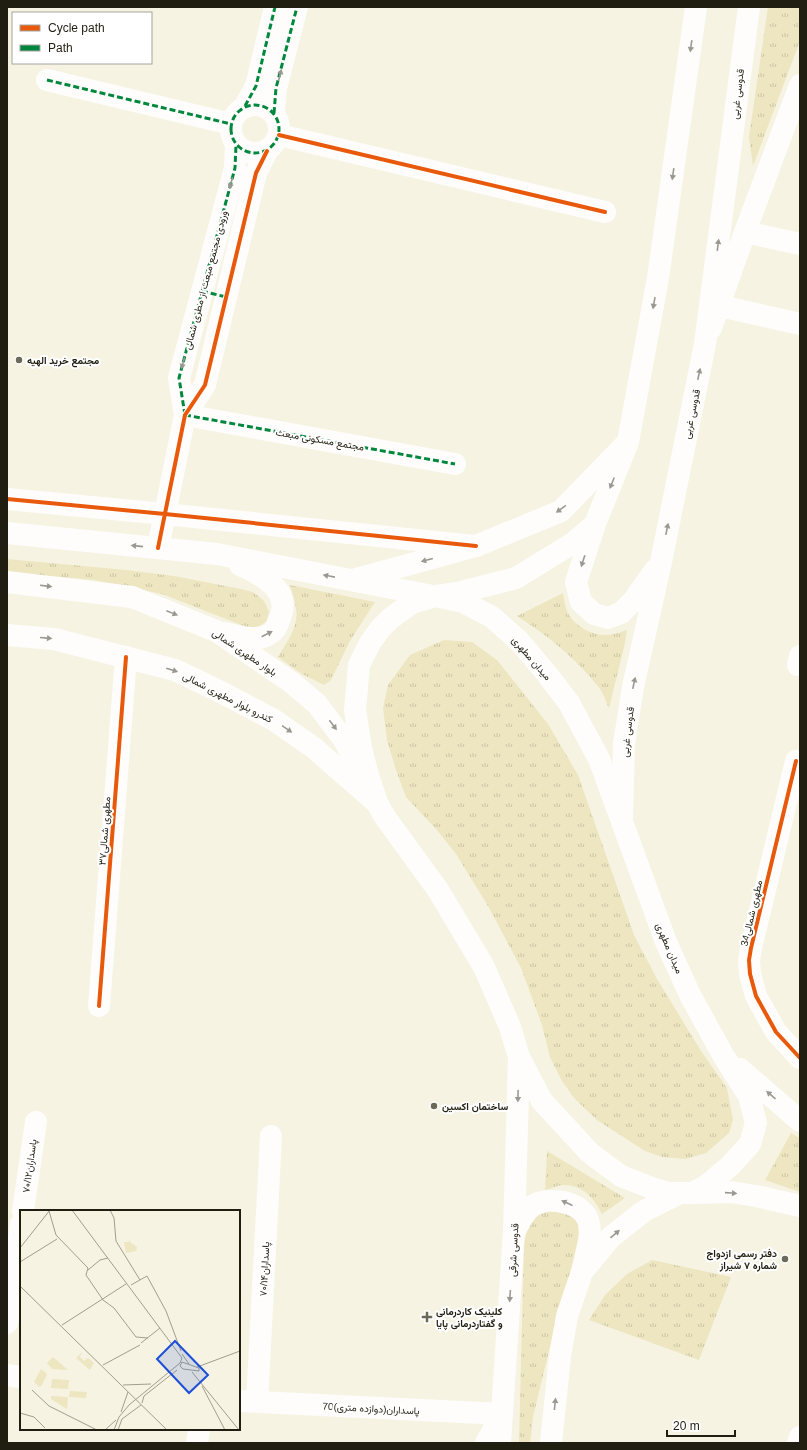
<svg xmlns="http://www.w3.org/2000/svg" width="807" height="1450" font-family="Helvetica,Vazirmatn,sans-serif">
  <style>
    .grass { fill: url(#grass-tufts) }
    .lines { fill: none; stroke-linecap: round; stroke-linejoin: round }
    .minor { stroke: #fefdfb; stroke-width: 22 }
    .tertiary { stroke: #fefdfb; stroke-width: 22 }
    .secondary { stroke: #fefdfb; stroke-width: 22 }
    .primary { stroke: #fefdfb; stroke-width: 22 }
    .quiet { stroke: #00873e; stroke-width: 3; stroke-dasharray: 6 3; stroke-linecap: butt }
    .cycleway-casing { stroke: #fff; stroke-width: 6 }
    .cycleway { stroke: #e8590c; stroke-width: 4 }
    .oneway { fill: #9a9991 }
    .poi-dot { fill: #6b695a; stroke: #fff; stroke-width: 1.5 }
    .labels { text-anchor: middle; stroke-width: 4; stroke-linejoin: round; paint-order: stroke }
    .street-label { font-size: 10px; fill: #201e10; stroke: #fff }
    .poi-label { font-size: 10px; font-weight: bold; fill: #201e10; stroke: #fff; text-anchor: start }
    .inset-road { fill: none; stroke: #a09e8f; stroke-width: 1 }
    .view { fill: #1d4ed8; fill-opacity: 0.15; stroke: #1d4ed8; stroke-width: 2 }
    .inset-edge { fill: none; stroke: #201e10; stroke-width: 2 }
  </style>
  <defs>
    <pattern id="grass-tufts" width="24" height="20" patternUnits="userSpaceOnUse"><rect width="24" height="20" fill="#ede6c1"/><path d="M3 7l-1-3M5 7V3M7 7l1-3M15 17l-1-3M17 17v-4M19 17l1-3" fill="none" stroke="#cbc5a5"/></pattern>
  </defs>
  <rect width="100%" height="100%" fill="#f6f3e3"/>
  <path class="grass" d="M768 7H800V41L753 166 749 137Z
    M7 559 126 570 174 576 241 589 253 592 264 601 269 612 266 622 259 626 249 628 162 594 94 580 7 572Z
    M290 585 375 602 350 641 331 680 324 685 302 674 278 657C285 645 294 633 296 620 298 608 293 596 290 585Z
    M563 593C564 599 565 606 567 611 574 627 593 636 609 635 615 634 621 632 627 630L625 643 609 708C606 702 604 694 600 689 578 660 547 635 517 616Z
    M444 640 472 642 497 660 548 724 578 775 634 935 657 979 701 1051 727 1088 733 1120 729 1133 706 1153 686 1159 662 1157 645 1151 597 1120 575 1099 562 1081 550 1057 542 1025 521 968 488 906 456 854 437 830 406 797 396 770 387 740 383 708 388 685 410 655Z
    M791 1133 800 1138V1192L765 1180Z
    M547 1151 625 1198 602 1214C594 1198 583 1185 563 1185 558 1185 551 1189 545 1190Z
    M548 1210 565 1211 578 1221 580 1231 570 1273 562 1297 533 1417 530 1443H519L524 1243C528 1224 531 1219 548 1210Z
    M652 1260 731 1277 699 1360 589 1320 605 1295 627 1274Z"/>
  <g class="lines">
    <path class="minor" d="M47 80 231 124
      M231 129a24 24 0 1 1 48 0a24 24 0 1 1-48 0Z
      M245 106 256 86 275 7
      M274 113 276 88 297 7
      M279 135 605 212
      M745 232 800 244
      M720 306 800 324
      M185 415 179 378 235 168 236 145
      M185 415 455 464
      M7 499 165 514 475 546
      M158 548 185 415 205 385 256 173 267 151
      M798 665 800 656
      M796 761 751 948 749 960 750 974 756 996 776 1032 800 1058
      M99 1006 126 657
      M23 1211 36 1122
      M7 1323 21 1224
      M7 1375 21 1377
      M239 1401 502 1414
      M257 1402 271 1136
      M197 1443 199 1429
      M798 1443 800 1437"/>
    <path class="tertiary" d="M711 328 745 232 800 85
      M486 1443 502 1414"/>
    <path class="secondary" d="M595 524 576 582 581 602 594 614 608 618 621 613 633 601 655 570
      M436 596 457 593 516 578 573 543 595 524 628 442 658 278 696 7
      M7 635 54 639 175 670 219 691 274 720 314 748 377 803
      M622 819 624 744 633 687 661 562 705 344 749 7
      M514 1232C519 1224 524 1212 532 1206 548 1196 581 1201 588 1220 593 1235 586 1254 583 1269
      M500 1443 514 1232 519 1057
      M551 1443 560 1356 567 1316 582 1272 611 1237 644 1211 678 1194"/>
    <path class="primary" d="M7 533 217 554 433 596
      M356 579 476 546 561 511 628 442
      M7 582 132 597 216 631 291 682 317 704 344 740 358 767
      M436 596 463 602 492 617 519 641 547 674 569 703 599 759 666 942 690 995 723 1055 749 1096 756 1123 750 1144 730 1166 706 1186 692 1193H668L652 1188 621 1176 590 1153 542 1101 519 1057 510 1027 484 967 438 890 385 817 377 803 367 772 361 748 355 710 359 665 370 643 380 629 391 618 412 603Z
      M224 633C235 635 246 639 258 638 266 638 276 631 278 623 280 619 281 615 282 611 287 587 258 573 240 565
      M740 1069 800 1121
      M692 1193 731 1192 756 1196 800 1206"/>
    <path class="quiet" d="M47 80 231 124
      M231 129a24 24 0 1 1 48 0a24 24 0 1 1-48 0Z
      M245 106 256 86 275 7
      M274 113 276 88 297 7
      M202 291 226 297
      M185 415 179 378 235 168 236 145
      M185 415 455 464"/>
    <g class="cycleway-casing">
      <path id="cycleway" d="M279 135 605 212
        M7 499 165 514 476 546
        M158 548 185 415 205 385 256 173 267 151
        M796 761 751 948 749 960 750 974 756 996 776 1032 800 1058
        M99 1006 126 657"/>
    </g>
    <use href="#cycleway" class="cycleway"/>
  </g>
  <defs><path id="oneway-solid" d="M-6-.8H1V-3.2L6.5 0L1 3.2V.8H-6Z"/></defs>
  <g class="oneway">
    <use href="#oneway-solid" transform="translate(691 46) rotate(98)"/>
    <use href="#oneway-solid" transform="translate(280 75) rotate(-76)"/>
    <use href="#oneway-solid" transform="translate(673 174) rotate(98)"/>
    <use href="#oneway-solid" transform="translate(231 183) rotate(105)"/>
    <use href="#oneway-solid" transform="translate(718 245) rotate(-83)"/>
    <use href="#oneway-solid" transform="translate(654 303) rotate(100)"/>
    <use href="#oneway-solid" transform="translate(183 363) rotate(105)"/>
    <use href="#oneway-solid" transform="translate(699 374) rotate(-78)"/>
    <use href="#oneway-solid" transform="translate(612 483) rotate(112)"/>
    <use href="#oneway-solid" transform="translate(561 509) rotate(144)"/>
    <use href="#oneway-solid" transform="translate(667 529) rotate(-78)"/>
    <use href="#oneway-solid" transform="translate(137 546) rotate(-174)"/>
    <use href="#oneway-solid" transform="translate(427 560) rotate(165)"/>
    <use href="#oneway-solid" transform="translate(583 561) rotate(108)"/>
    <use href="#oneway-solid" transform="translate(329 576) rotate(-169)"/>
    <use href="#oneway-solid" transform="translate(46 586) rotate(7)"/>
    <use href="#oneway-solid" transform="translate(172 613) rotate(22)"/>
    <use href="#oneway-solid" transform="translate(267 634) rotate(-27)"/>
    <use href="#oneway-solid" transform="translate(46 638) rotate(5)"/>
    <use href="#oneway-solid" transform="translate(172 670) rotate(18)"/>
    <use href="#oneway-solid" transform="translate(634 683) rotate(-78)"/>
    <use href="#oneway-solid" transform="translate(333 725) rotate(53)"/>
    <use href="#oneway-solid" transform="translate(287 729) rotate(35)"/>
    <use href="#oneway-solid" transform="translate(771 1095) rotate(-139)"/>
    <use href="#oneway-solid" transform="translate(518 1096) rotate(91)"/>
    <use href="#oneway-solid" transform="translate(731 1193) rotate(4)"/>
    <use href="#oneway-solid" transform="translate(567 1203) rotate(-156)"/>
    <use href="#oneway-solid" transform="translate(615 1234) rotate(-40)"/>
    <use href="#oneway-solid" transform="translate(510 1296) rotate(94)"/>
    <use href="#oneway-solid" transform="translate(555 1404) rotate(-84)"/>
  </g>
  <g class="poi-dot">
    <circle cx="19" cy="360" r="4"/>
    <circle cx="434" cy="1106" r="4"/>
    <circle cx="785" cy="1259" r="4"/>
    <path d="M425 1311h4v4h4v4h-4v4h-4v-4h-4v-4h4z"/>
  </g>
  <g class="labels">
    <g class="street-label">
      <text transform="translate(737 94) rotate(-83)" y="4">قدوسی غربی</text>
      <text transform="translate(205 280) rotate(-75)" y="4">ورودی مجتمع مبعث از مطری شمالی</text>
      <text transform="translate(691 414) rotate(-78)" y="4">قدوسی غربی</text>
      <text transform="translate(320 439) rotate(10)" y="4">مجتمع مسکونی مبعث</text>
      <text transform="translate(245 652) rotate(34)" y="4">بلوار مطهری شمالی</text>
      <text transform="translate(532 658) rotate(49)" y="4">میدان مطهری</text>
      <text transform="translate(228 697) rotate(27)" y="4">کندرو بلوار مطهری شمالی</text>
      <text transform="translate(627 732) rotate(-83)" y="4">قدوسی غربی</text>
      <text transform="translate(104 831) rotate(-86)" y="4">مطهرى شمالى۳۷</text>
      <text transform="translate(751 913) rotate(-77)" y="4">34مطهرى شمالى</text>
      <text transform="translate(670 948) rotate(67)" y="4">میدان مطهری</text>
      <text transform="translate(29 1166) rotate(-82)" y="4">پاسداران۷۰/۱۲</text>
      <text transform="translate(513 1250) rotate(-87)" y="4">قدوسی شرقی</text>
      <text transform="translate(264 1269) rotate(-87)" y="4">پاسداران۷۰/۱۴</text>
      <text transform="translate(371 1408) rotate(3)" y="4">70پاسداران(دوازده متری)</text>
    </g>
    <g class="poi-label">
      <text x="27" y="364">مجتمع خرید الهیه</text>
      <text x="442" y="1110">ساختمان اکسین</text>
      <text x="777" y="1257" text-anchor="end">دفتر رسمی ازدواج<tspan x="777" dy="12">شماره ۷ شیراز</tspan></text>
      <text x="436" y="1315">کلینیک کاردرمانی<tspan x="436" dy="12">و گفتاردرمانی پایا</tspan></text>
    </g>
  </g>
  <g transform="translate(20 1210)">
    <rect width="220" height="220" fill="#f6f3e3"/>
    <path d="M110 28V32L117 37 116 41 106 43 104 32H109Z" fill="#ede6c1"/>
    <path d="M62 142 60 147 64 151 68 148 74 153 70 160 56 148ZM33 147 48 160 32 159 27 153ZM32 169 49 170 48 179 31 178ZM50 181 67 182 66 188 49 187ZM31 186 48 187 47 199 31 189Z" fill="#ede6c1"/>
    <path d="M21 159 27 164 22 175 19 177 14 172Z" fill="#ede6c1"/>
    <path class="inset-road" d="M52 0 162 148 160 153 109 195 99 207 94 220M90 0 94 8 96 31 120 70M29 1 36 25 68 58 66 65 83 90M0 38 30 0M0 52 37 29M68 60 80 50 88 48M111 75 127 66 146 101 161 141M0 76 147 220M83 90 94 98 116 127 128 128M42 115 106 74M121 133 140 118M162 144 169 154M162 152 179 158V161L163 159 160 156ZM83 155 120 135M177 157 220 141M172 162 219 220M103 175 131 174M182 176 205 220M12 180 29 196 77 220M122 193 124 186 157 160M101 202 108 182M0 203 14 207 25 218M85 220 96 210M98 220 102 209 121 195"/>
    <path class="view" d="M155 131 188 165 169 183 137 149Z"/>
    <rect width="220" height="220" class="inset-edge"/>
  </g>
  <rect width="807" height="1450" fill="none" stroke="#201e10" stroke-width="16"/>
  <rect x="12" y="12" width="140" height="52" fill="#ffffff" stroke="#a6a59f"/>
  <rect x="20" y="25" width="20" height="6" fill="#e8590c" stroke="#a6a59f"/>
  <text x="48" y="32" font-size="12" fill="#201e10">Cycle path</text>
  <rect x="20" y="45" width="20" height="6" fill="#00873e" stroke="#a6a59f"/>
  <text x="48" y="52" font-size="12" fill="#201e10">Path</text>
  <path d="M667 1430v6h68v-6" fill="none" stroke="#201e10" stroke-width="2"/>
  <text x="673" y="1430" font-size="12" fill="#201e10" stroke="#ffffff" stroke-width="3" paint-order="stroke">20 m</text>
</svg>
